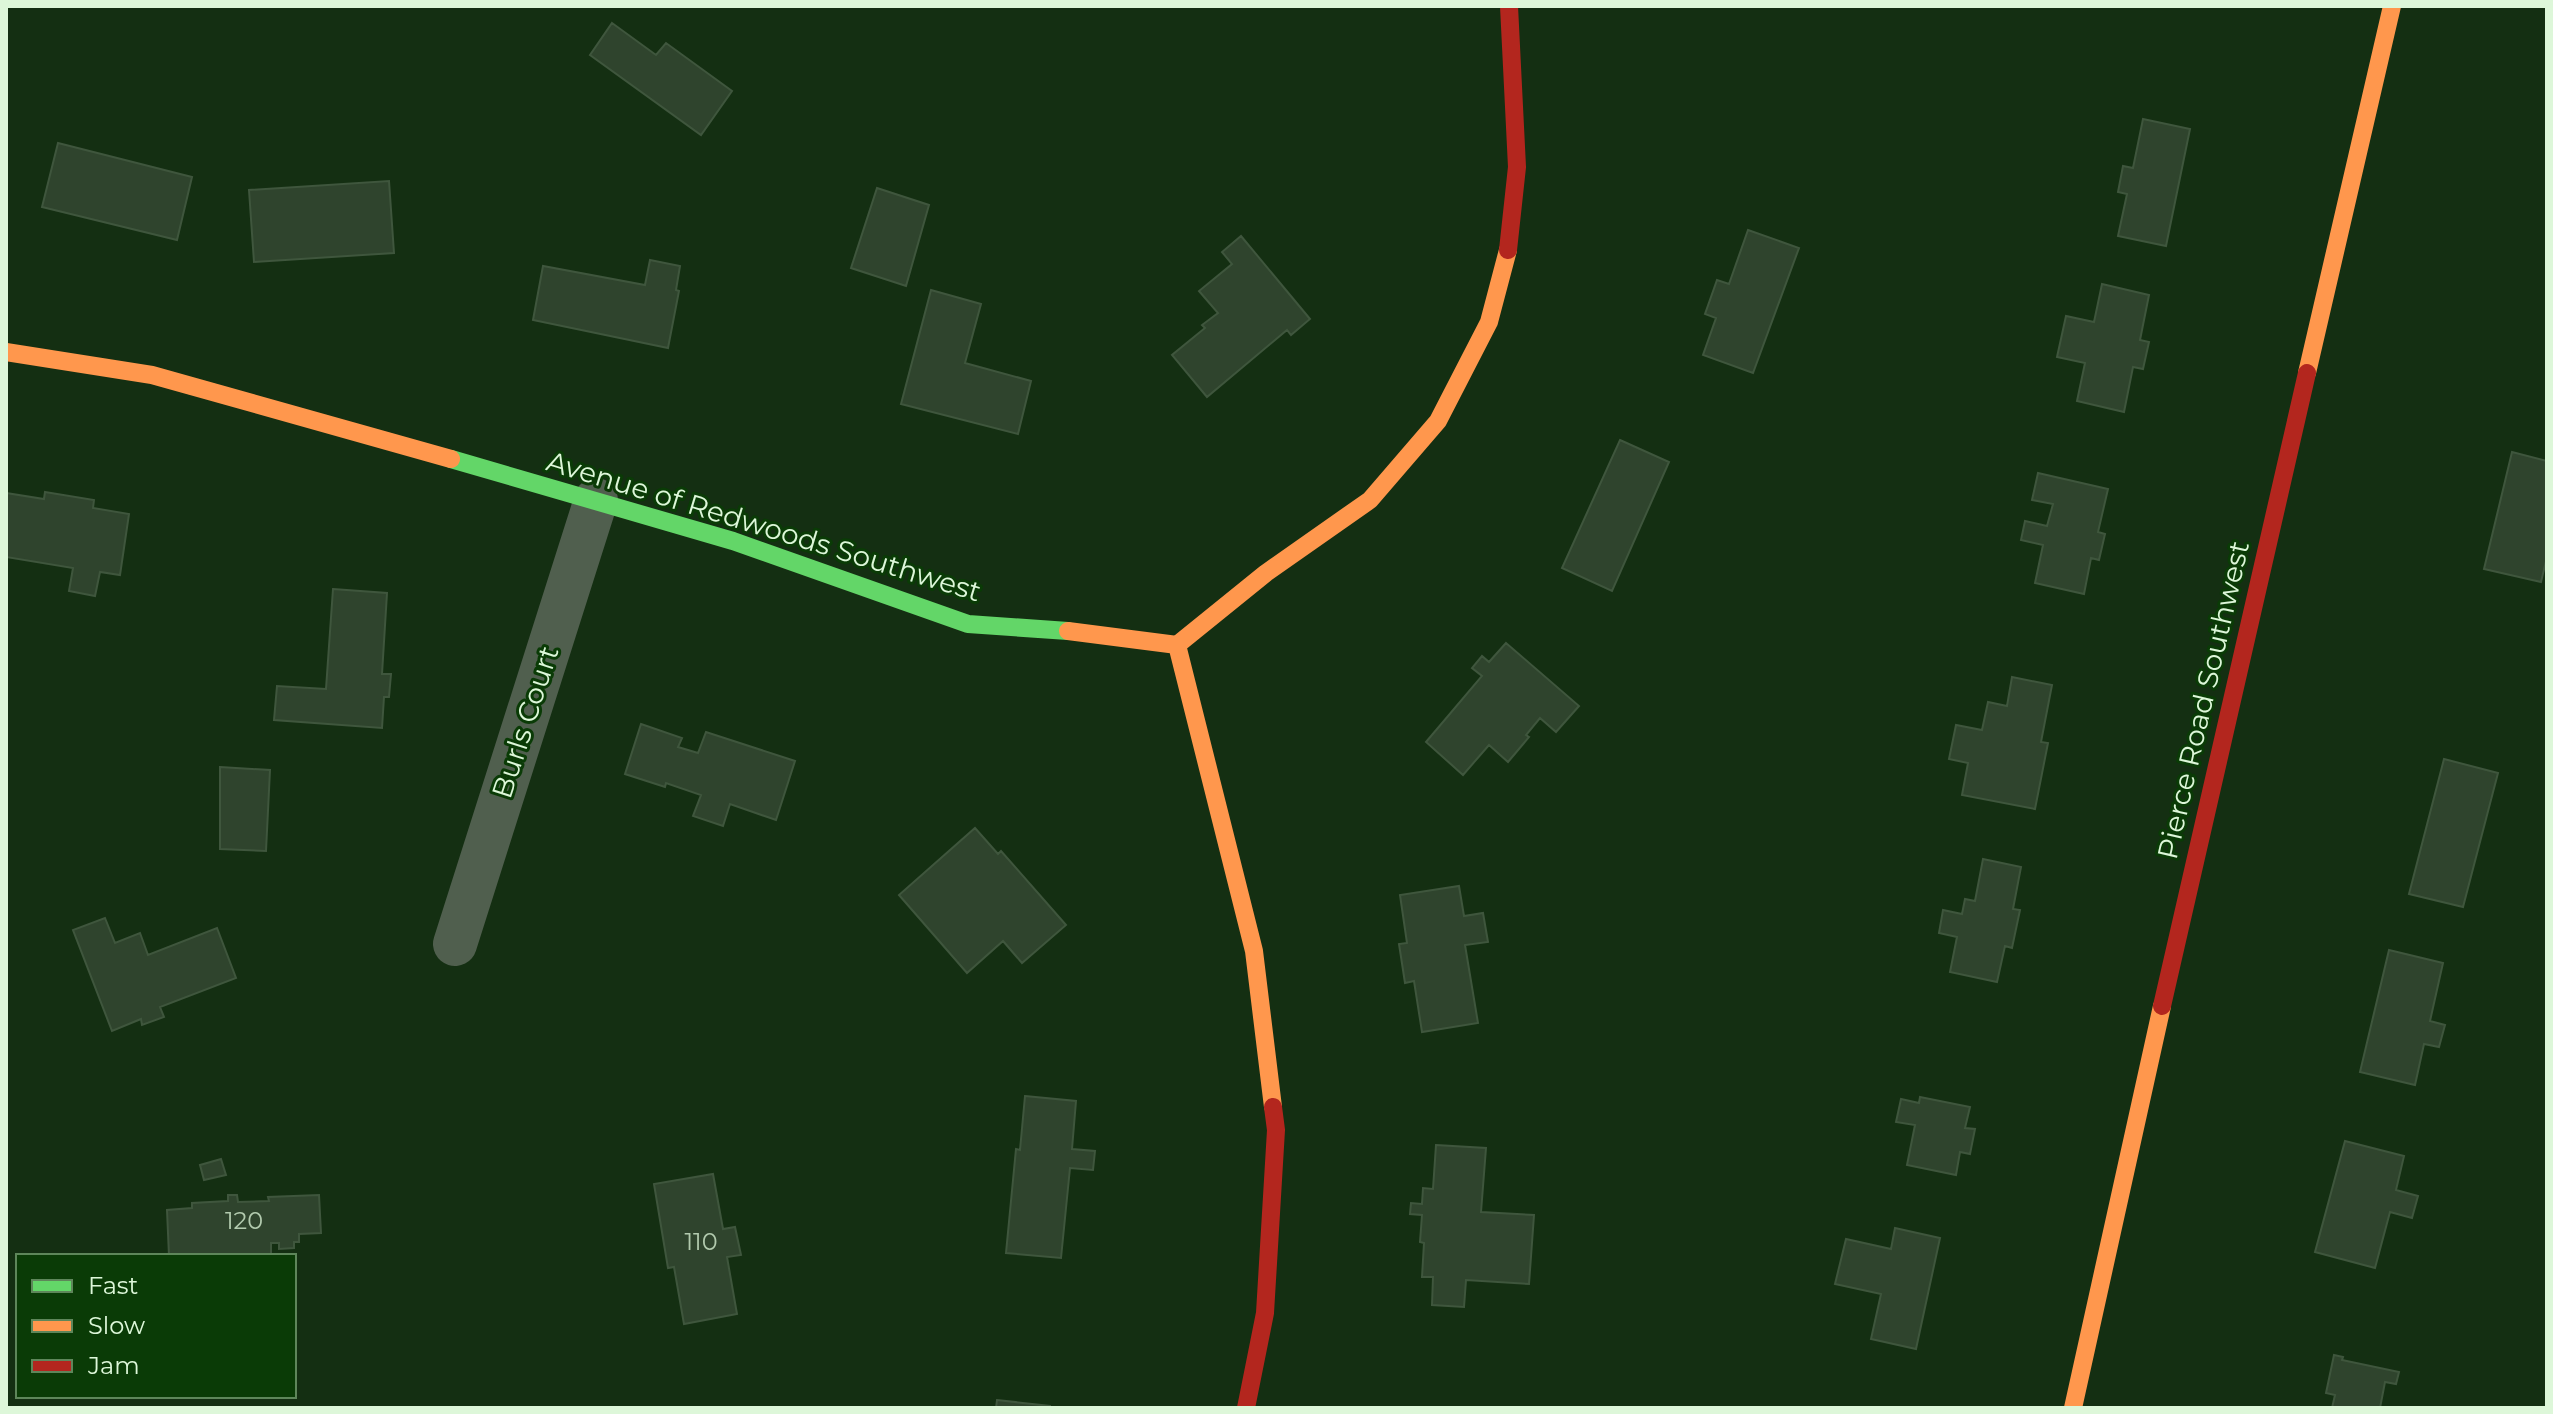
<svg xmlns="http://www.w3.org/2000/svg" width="2553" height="1414" font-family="Montserrat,sans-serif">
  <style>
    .building { fill: #2f442d; stroke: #3f563d; stroke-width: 2 }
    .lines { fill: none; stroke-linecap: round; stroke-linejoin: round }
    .street { stroke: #505f4e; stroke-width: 44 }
    .fast { stroke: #63d668; stroke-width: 18 }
    .slow { stroke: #ff974d; stroke-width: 18 }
    .jam { stroke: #b3261e; stroke-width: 18 }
    .labels { text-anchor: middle; stroke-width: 6; stroke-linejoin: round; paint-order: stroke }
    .number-label { font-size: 24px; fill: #b2caae }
    .street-label { font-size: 28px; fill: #ddf7d9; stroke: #0a3b06 }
  </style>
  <rect width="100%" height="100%" fill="#142f12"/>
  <path class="building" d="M612 23 656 55 666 43 732 91 701 135 590 55Z
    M2143 119 2190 129 2166 246 2118 236 2127 194 2118 192 2123 166 2133 168Z
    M58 143 192 177 177 240 42 207Z
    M389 181 394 253 254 262 249 190Z
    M877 188 929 205 906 286 851 268Z
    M1748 230 1799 248 1753 373 1703 355 1716 318 1705 314 1717 280 1729 284Z
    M1241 236 1310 319 1291 335 1287 330 1207 397 1172 355 1205 328 1202 325 1218 313 1199 291 1232 264 1222 252Z
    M650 260 680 266 676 290 679 291 668 348 533 320 543 266 645 285Z
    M2102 284 2149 295 2140 340 2149 342 2143 369 2133 367 2124 412 2077 401 2085 363 2057 357 2066 316 2094 322Z
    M931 290 981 304 965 363 1031 381 1018 434 901 404Z
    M1620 440 1669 462 1612 591 1562 568Z
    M2512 452 2547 461V557L2541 582 2484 569Z
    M2038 473 2108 489 2098 532 2105 534 2099 560 2091 558 2084 594 2035 583 2043 545 2021 540 2025 521 2047 526 2053 504 2032 500Z
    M45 492 94 500 93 508 129 514 120 575 100 572 95 596 69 591 73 568 6 557V493L44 499Z
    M333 589 387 593 382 674H391L389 697H384L382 728 274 720 277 686 326 689Z
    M1506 643 1579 706 1556 732 1540 718 1526 735 1529 737 1508 762 1489 745 1463 775 1426 742 1482 676 1472 668 1482 656 1489 662Z
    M2012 677 2052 685 2041 742 2048 743 2035 809 1962 795 1968 763 1949 759 1956 725 1982 730 1988 702 2007 706Z
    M641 724 682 738 678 747 698 753 706 732 795 761 776 820 730 804 723 826 693 816 701 795 666 783 665 787 625 774Z
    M2444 759 2498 773 2463 907 2409 894Z
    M220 767 270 770 266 851 220 849Z
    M975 828 998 854 1001 851 1066 925 1022 963 1003 941 967 973 899 895Z
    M1983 859 2021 867 2013 909 2020 910 2012 948 2005 946 1997 982 1950 972 1957 937 1939 933 1943 910 1962 914 1965 899 1975 901Z
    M1459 886 1464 916 1483 913 1488 942 1465 945 1478 1023 1422 1032 1414 981 1405 983 1399 944 1407 943 1400 895Z
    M105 918 115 943 140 933 148 955 217 928 236 978 160 1007 164 1017 142 1025 141 1019 112 1031 73 930Z
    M2389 950 2443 963 2430 1021 2445 1025 2439 1047 2424 1044 2415 1085 2360 1072Z
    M1025 1096 1076 1101 1072 1149 1095 1151 1093 1170 1070 1168 1061 1258 1006 1253 1016 1149 1020 1150Z
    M1920 1097 1970 1107 1965 1128 1975 1129 1970 1154 1960 1152 1956 1175 1907 1165 1915 1125 1896 1122 1901 1099 1919 1103Z
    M2345 1141 2404 1156 2396 1190 2418 1196 2412 1218 2390 1212 2375 1268 2315 1252Z
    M1436 1145 1486 1148 1481 1212 1534 1215 1529 1284 1466 1280 1464 1307 1432 1305 1433 1277H1422L1424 1243 1420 1242 1422 1215 1410 1214 1411 1203 1422 1204 1423 1188 1433 1189Z
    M221 1159 226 1175 204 1180 200 1165Z
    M713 1174 723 1229 735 1227 741 1255 727 1257 737 1314 684 1324 674 1267 668 1268 654 1184Z
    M228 1195H237L238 1202 269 1201 268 1197 319 1195 321 1233 299 1234V1242H294V1248L279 1249V1243H271V1256H169L167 1210 192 1208V1203L228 1201Z
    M1895 1228 1940 1238 1916 1349 1871 1339 1881 1294 1835 1284 1846 1239 1891 1249Z
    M2334 1355 2343 1357 2342 1360 2399 1372 2396 1384 2385 1382 2380 1408H2332L2335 1395 2326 1393Z
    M997 1400 1050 1406V1408H996Z"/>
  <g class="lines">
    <path class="street" d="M455 944 596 500"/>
    <path class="fast" d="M451 459 733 541 968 624 1068 631"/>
    <path class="slow" d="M6 352 152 375 451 459
      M2307 373 2392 6
      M1068 631 1177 645 1266 573 1370 500 1438 421 1489 322 1508 250
      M1177 645 1254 951 1273 1107
      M2073 1408 2162 1006"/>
    <path class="jam" d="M1508 250 1517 167 1509 6
      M2162 1006 2307 373
      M1246 1408 1265 1313 1276 1130 1273 1107"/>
  </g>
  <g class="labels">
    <g class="number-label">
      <text x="244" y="1229">120</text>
      <text x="701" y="1250">110</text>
    </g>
    <g class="street-label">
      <text transform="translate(764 526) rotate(17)" y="10">Avenue of Redwoods Southwest</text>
      <text transform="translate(2203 700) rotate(-77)" y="10">Pierce Road Southwest</text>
      <text transform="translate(525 722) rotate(-72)" y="10">Burls Court</text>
    </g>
  </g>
  <rect width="2553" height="1414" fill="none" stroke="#ddf7d9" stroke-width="16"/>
  <rect x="16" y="1254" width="280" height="144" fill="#0a3b06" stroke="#5e865a" stroke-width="2"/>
  <rect x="32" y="1280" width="40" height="12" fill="#63d668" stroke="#5e865a" stroke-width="2"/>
  <text x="88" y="1294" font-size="24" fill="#ddf7d9">Fast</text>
  <rect x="32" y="1320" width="40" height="12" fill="#ff974d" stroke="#5e865a" stroke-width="2"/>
  <text x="88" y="1334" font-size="24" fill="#ddf7d9">Slow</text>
  <rect x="32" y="1360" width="40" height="12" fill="#b3261e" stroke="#5e865a" stroke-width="2"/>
  <text x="88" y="1374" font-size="24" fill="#ddf7d9">Jam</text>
</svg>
